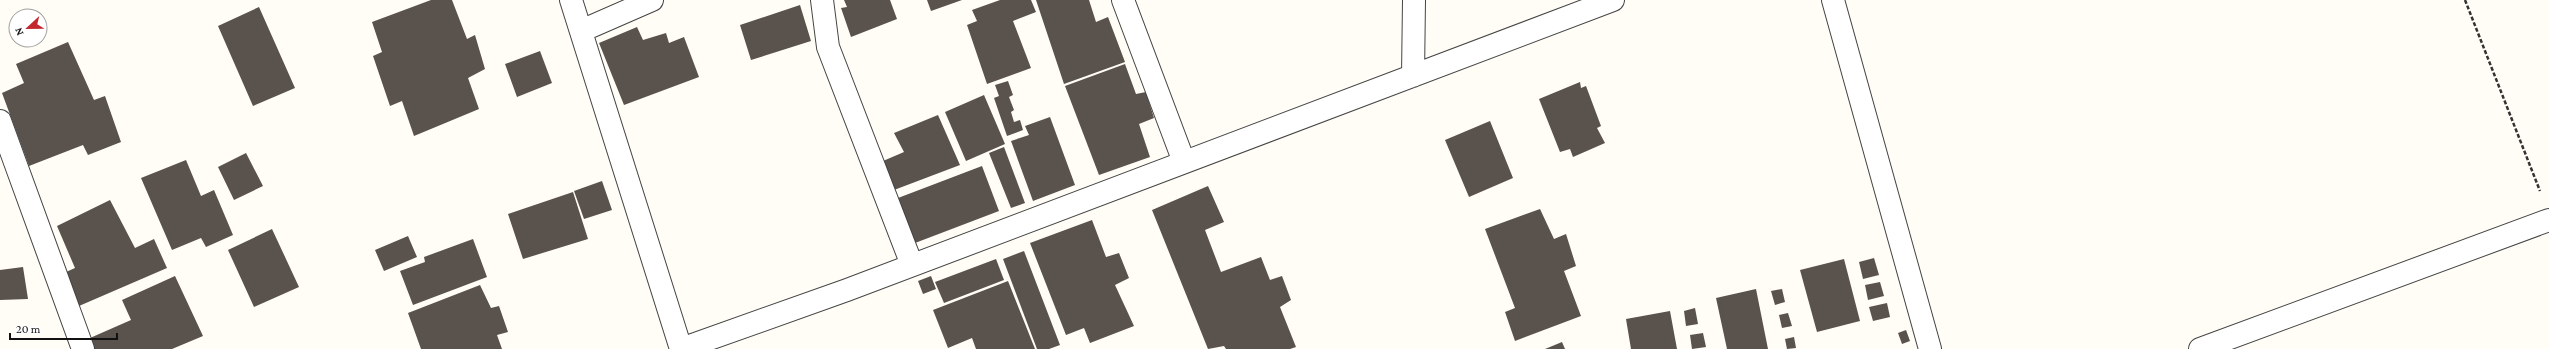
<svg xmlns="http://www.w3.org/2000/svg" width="2549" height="349" font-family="'Crimson Pro',serif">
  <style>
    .building { fill: #5a524d }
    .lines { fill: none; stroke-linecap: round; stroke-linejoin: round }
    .street-casing { stroke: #444; stroke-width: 24 }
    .path { stroke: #333; stroke-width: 2.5; stroke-dasharray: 4 2; stroke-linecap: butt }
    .street { stroke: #fff; stroke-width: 22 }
  </style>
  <rect width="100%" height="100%" fill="#fffdf5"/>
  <path class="building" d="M431 0H452L467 39 475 35 485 69 468 78 479 109 414 136 402 101 390 106 373 56 382 52 372 22Z
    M844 0H890L897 19 851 37 841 8 847 7Z
    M927 0H962L931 11Z
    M1000 0H1031L1036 12 1013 21 1031 68 987 84 967 25 977 21 972 10Z
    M1036 0H1089L1096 22 1108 17 1125 62 1064 84Z
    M800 5 811 41 751 60 740 25Z
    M259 7 295 88 253 106 218 26Z
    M637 27 643 40 666 33 669 43 684 37 699 77 624 105 599 43Z
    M68 42 94 100 105 96 121 142 88 155 83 145 29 166 2 93 24 83 16 64Z
    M540 51 552 83 517 97 505 64Z
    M1125 64 1136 94 1146 92 1154 118 1139 124 1150 157 1099 175 1065 86Z
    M1008 81 1013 95 1009 97 1014 110 1011 112 1014 122 1020 120 1023 130 1007 136 994 98 999 96 995 85Z
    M1580 82 1581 88 1586 86 1601 126 1597 128 1605 143 1573 157 1570 149 1560 152 1539 99Z
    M984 95 1005 144 966 161 945 112Z
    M938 115 960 165 894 190 883 161 904 152 894 133Z
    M1050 117 1075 185 1033 201 1011 141 1029 135 1025 126Z
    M1490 121 1513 178 1469 197 1445 140Z
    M1004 147 1025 203 1011 208 989 153Z
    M246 153 263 186 234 200 218 167Z
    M186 160 201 196 214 190 233 235 206 247 201 238 172 250 141 178Z
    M982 166 999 211 915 243 898 198Z
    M602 181 612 210 584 219 574 191Z
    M1208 186 1224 222 1205 230 1221 272 1261 257 1270 280 1282 276 1291 300 1280 307 1296 347 1290 349H1226L1224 346 1208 349 1152 210Z
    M573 192 588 239 523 259 508 214Z
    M110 200 135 248 154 239 167 268 79 306 66 272 75 268 57 226Z
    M1540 209 1554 239 1566 234 1576 266 1564 271 1581 316 1515 341 1505 312 1515 308 1485 229Z
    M1092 220 1106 257 1119 253 1129 278 1115 285 1134 326 1090 343 1084 328 1066 335 1030 243Z
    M272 229 299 287 254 307 228 250Z
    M408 236 417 257 384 271 375 250Z
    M473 239 487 277 413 305 400 271 425 262 424 257Z
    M1024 251 1060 345 1049 349H1037L1003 259Z
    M1874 258 1879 275 1863 279 1859 262Z
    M996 259 1004 280 944 303 935 282Z
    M1844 259 1860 321 1817 332 1800 270Z
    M23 267 28 299 0 300V270Z
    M175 276 203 336 172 349H94L90 338 131 320 122 300Z
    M931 276 936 289 923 294 918 281Z
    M1008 281 1035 349H976L972 338 948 348 933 310Z
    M1880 282 1884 296 1868 300 1865 285Z
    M480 285 491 308 499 306 508 332 497 335 502 349H421L408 313Z
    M1756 289 1768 349H1727L1716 298Z
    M1782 289 1785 302 1775 305 1771 291Z
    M1887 303 1890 317 1873 321 1869 307Z
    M1695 308 1698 324 1686 326 1684 311Z
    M1670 311 1677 349H1631L1626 319Z
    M1788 313 1792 326 1782 328 1779 315Z
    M1906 330 1910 341 1902 344 1898 333Z
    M1703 333 1706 347 1692 349 1690 335Z
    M1794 337 1796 348 1787 349 1785 339Z
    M1562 342 1565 349H1545Z"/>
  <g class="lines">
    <g class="street-casing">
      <path id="street" d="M571 0 681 349 847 290 1613 0
        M822 0 828 47 912 265
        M1123 0 1184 162
        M1833 0 1930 349
        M581 31 652 0
        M1413 76 1414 0
        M0 121 83 349
        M2200 349 2549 220"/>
    </g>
    <path class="path" d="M2465 0 2540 191"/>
    <use href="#street" class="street"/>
  </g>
  <g transform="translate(28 28) rotate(248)"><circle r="19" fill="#ffffff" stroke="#a0a0a0"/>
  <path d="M0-3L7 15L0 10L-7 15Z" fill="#c4262e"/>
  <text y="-6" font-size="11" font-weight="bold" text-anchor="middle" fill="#111111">N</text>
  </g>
  <path d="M10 333v6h107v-6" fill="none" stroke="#111111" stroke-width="2"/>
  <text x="16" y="333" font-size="12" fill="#111111" stroke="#ffffff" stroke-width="3" paint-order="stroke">20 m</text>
</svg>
